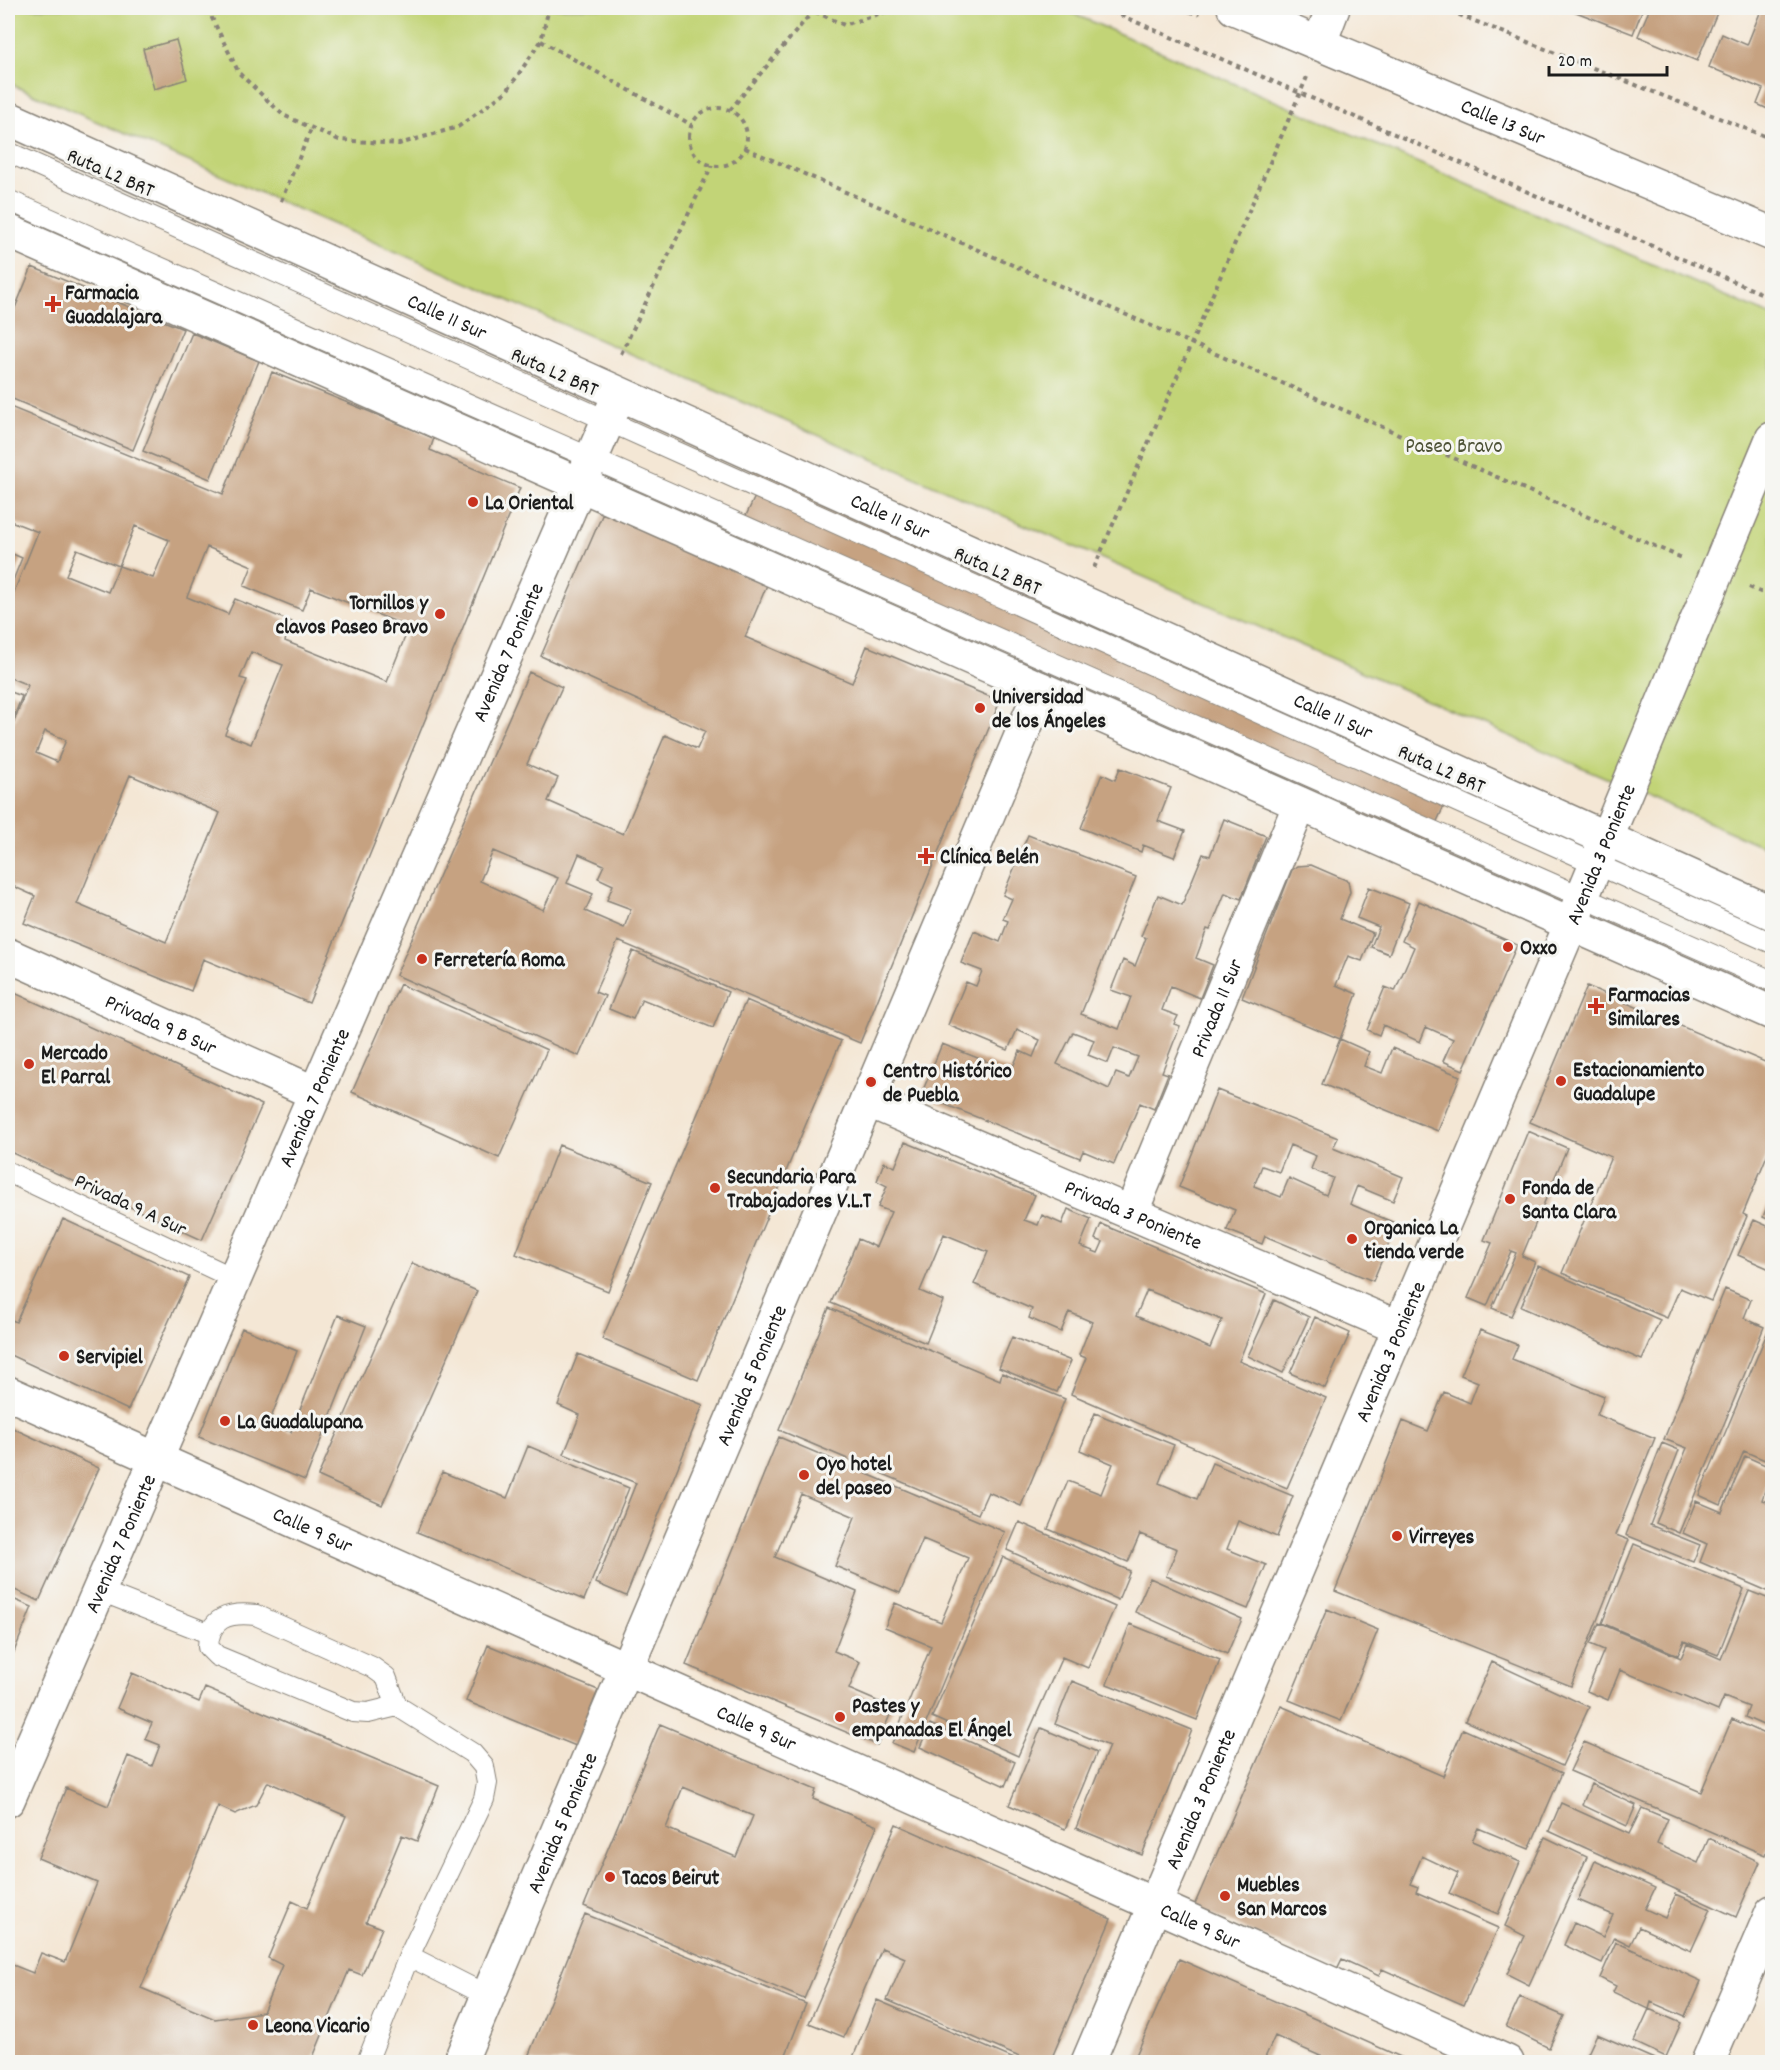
<svg xmlns="http://www.w3.org/2000/svg" width="1780" height="2070" font-family="Dekko,sans-serif">
  <style>
    .green { fill: #c2d477; stroke: #6f784a; stroke-width: 1.5 }
    .building { fill: #c6a281; fill-rule: evenodd }
    .lines { fill: none; stroke-linecap: round; stroke-linejoin: round }
    .lane-casing { stroke: #888278; stroke-width: 22 }
    .street-casing { stroke: #888278; stroke-width: 36 }
    .secondary-casing { stroke: #888278; stroke-width: 36 }
    .primary-casing { stroke: #888278; stroke-width: 36 }
    .path { stroke: #888278; stroke-width: 4; stroke-dasharray: 4.5 4.5; stroke-linecap: butt }
    .lane { stroke: #fff; stroke-width: 20 }
    .street { stroke: #fff; stroke-width: 33 }
    .secondary { stroke: #fff; stroke-width: 33 }
    .primary { stroke: #fff; stroke-width: 33 }
    .poi-dot { fill: #c8321e; stroke: #f6f6f2; stroke-width: 2 }
    .labels { text-anchor: middle; stroke-width: 6; stroke-linejoin: round; paint-order: stroke }
    .street-label { font-size: 21px; fill: #1c1c1c; stroke: #f6f6f2 }
    .poi-label { font-size: 21px; font-weight: bold; fill: #1c1c1c; stroke: #f6f6f2; text-anchor: start }
    .park-label { font-size: 21px; fill: #4e5337; stroke: #f6f6f2 }
  </style>
  <rect width="100%" height="100%" fill="#f6f6f2"/>
  <filter id="ink" filterUnits="userSpaceOnUse"><feTurbulence type="fractalNoise" baseFrequency=".0167" numOctaves="2"/><feDisplacementMap in="SourceGraphic" scale="12" xChannelSelector="R" yChannelSelector="G"/><feConvolveMatrix kernelMatrix="1 2 1 2 8 2 1 2 1" color-interpolation-filters="sRGB"/></filter>
  <filter id="wash" filterUnits="userSpaceOnUse"><feTurbulence type="fractalNoise" baseFrequency=".008" numOctaves="4" result="noise"/><feDisplacementMap in="SourceGraphic" scale="24" xChannelSelector="R" yChannelSelector="G"/><feGaussianBlur stdDeviation="1.35" result="paint"/><feColorMatrix in="noise" values="0 0 0 0 0 0 0 0 0 0 0 0 0 0 0 0 0 1.4 0 .05"/><feComposite in="paint" operator="in"/></filter>
  <g filter="url(#wash)">
    <rect width="100%" height="100%" fill="#f4e7d5"/>
    <path class="green" d="M8 8H1060L1772 316V850L8 83Z"/>
    <g id="blocks">
      <path class="building" d="M1572 8H1643L1633 34 1571 10Z
        M1650 8H1719L1697 61 1638 36Z
        M1762 8H1772V111L1757 104 1763 89 1709 67 1722 34 1747 45Z
        M176 40 187 79 154 89 143 49Z
        M32 267 183 329 133 450 8 397V325Z
        M192 333 259 361 210 479 143 451Z
        M272 372 434 438 430 450 520 488 309 1003 203 959 191 991 24 923 35 896 8 884V737L28 685 8 677V607L38 532 8 520V406L223 494ZM135 526 169 540 153 578 119 566 108 592 66 575 77 549 119 566ZM207 547 252 566 244 586 302 610 311 588 409 627 387 682 285 641 292 622 235 599 228 614 187 597ZM251 652 283 665 251 744 225 734 247 680 240 678ZM45 731 66 740 57 762 36 753ZM130 775 220 813 166 942 77 904Z
        M754 466 1449 795 1426 845 743 522 759 488 746 483Z
        M603 513 767 585 745 637 852 683 867 646 1000 701 860 1043 618 941 595 992 605 996 579 1056 396 975 529 672 562 687 527 764 558 778 548 801 623 834 665 735 697 749 705 731 541 656ZM493 851 558 878 543 910 480 881ZM579 854 604 865 598 878 613 885 607 900 631 909 624 928 585 911 593 894 567 883Z
        M8 552 22 558 8 593Z
        M8 691 22 696 8 732Z
        M1120 768 1171 788 1158 821 1185 831 1174 857 1143 845 1141 852 1081 828 1102 774 1115 780Z
        M1224 819 1266 836 1241 899 1225 893 1210 930 1207 929 1196 958 1213 965 1200 998 1171 986 1162 1010 1178 1016 1174 1024 1180 1026 1162 1072 1168 1074 1154 1109 1140 1103 1114 1164 1083 1151 1080 1158 921 1095 942 1044 1011 1071 1020 1051 1033 1057 1040 1040 1017 1030 1008 1050 948 1025 966 982 976 986 982 971 961 963 974 931 1000 942 1008 921 1003 919 1012 899 1003 895 1028 835 1136 877 1081 1014 1119 1029 1131 997 1111 990 1123 960 1135 966 1146 938 1141 936 1158 895 1182 905 1203 854 1210 856ZM1073 1032 1094 1040 1088 1055 1108 1063 1114 1048 1138 1057 1129 1078 1116 1073 1109 1089 1057 1064Z
        M1311 865 1348 881 1350 892 1340 919 1373 933 1362 961 1348 956 1336 985 1357 994 1340 1039 1242 998 1292 870 1298 866Z
        M1369 887 1409 903 1389 954 1371 947 1379 927 1357 918Z
        M1419 901 1517 945 1463 1070 1443 1061 1453 1039 1426 1027 1420 1042 1383 1025 1379 1035 1367 1030 1385 987 1395 991 1414 947 1402 941Z
        M633 951 728 992 713 1028 642 999 633 1019 609 1009Z
        M400 984 547 1050 499 1158 352 1092Z
        M1587 986 1772 1065V1143L1743 1214 1747 1216 1711 1301 1680 1288 1667 1318 1562 1273 1611 1157 1530 1122Z
        M8 990 262 1105 202 1240 8 1151Z
        M746 1000 841 1041 698 1380 602 1339Z
        M1340 1039 1369 1052 1364 1066 1382 1073 1392 1048 1460 1076 1438 1131 1322 1084Z
        M1217 1090 1338 1138 1333 1148 1403 1177 1393 1201 1357 1186 1350 1204 1397 1224 1373 1281 1265 1236 1262 1244 1227 1230 1235 1210 1179 1187ZM1290 1145 1316 1156 1311 1169 1333 1178 1326 1195 1289 1178 1281 1197 1254 1186 1262 1166 1279 1172Z
        M1528 1131 1567 1148 1522 1256 1535 1262 1511 1316 1492 1308 1516 1253 1511 1251 1487 1306 1468 1298 1492 1243 1484 1240Z
        M905 1142 1035 1195 1024 1220 1038 1225 1042 1215 1062 1224 1068 1209 1091 1219 1080 1246 1098 1253 1103 1242 1095 1239 1101 1224 1266 1294 1239 1361 1326 1398 1287 1488 1071 1394 1086 1358 1079 1355 1092 1322 1069 1312 1061 1332 1029 1318 1032 1309 974 1284 988 1252 944 1234 920 1291 943 1301 926 1343 831 1303 858 1239 876 1247 891 1212 878 1207 887 1186 877 1181 884 1162 895 1167ZM1147 1290 1222 1320 1210 1348 1136 1316Z
        M559 1145 652 1182 608 1291 516 1254Z
        M1772 1194V1221L1763 1217Z
        M63 1219 189 1277 128 1410 8 1354V1318L16 1322Z
        M1754 1220 1772 1228V1270L1738 1255Z
        M412 1263 477 1291 382 1505 318 1476Z
        M1538 1266 1660 1320 1642 1360 1521 1307Z
        M1725 1289 1751 1300 1744 1318 1764 1327 1679 1533 1656 1523 1687 1448 1664 1439Z
        M1274 1300 1309 1317 1283 1373 1248 1356Z
        M829 1308 1000 1380 1002 1373 1065 1399 1021 1506 988 1492 978 1514 779 1430Z
        M338 1315 366 1326 305 1480 199 1437 242 1328 297 1351 269 1423 291 1432Z
        M1315 1317 1350 1333 1325 1388 1290 1373Z
        M1770 1326 1772 1328V1463L1744 1451 1721 1505 1699 1495Z
        M1480 1330 1518 1345 1512 1359 1604 1396 1597 1415 1655 1438 1616 1535 1629 1540 1571 1686 1335 1591 1403 1421 1428 1431 1444 1392 1470 1403 1478 1382 1461 1375Z
        M1012 1337 1071 1361 1057 1392 999 1368Z
        M578 1354 703 1405 626 1596 596 1583 636 1483 564 1454 580 1415 558 1405Z
        M1095 1413 1174 1445 1159 1483 1197 1499 1212 1463 1293 1496 1277 1537 1238 1521 1227 1549 1266 1565 1248 1609 1166 1576 1177 1549 1140 1534 1128 1562 1048 1529 1068 1481 1101 1494 1113 1464 1080 1450Z
        M8 1426 99 1468 39 1601 8 1587Z
        M779 1437 1005 1532 914 1752 892 1743 931 1646 885 1627 895 1603 941 1622 968 1558 923 1539 900 1593 835 1566 855 1517 801 1494 775 1557 857 1592 834 1651 860 1662 849 1689 893 1708 877 1745 686 1665Z
        M1662 1443 1679 1450 1650 1525 1700 1545 1693 1562 1626 1535Z
        M528 1446 629 1488 584 1600 417 1532 442 1472 507 1498Z
        M1745 1456 1772 1468 1762 1500 1772 1504V1593L1700 1562 1707 1544 1683 1533 1696 1501 1722 1512Z
        M1019 1522 1130 1571 1118 1600 1007 1550Z
        M1634 1544 1744 1589 1718 1655 1684 1641 1678 1655 1602 1623Z
        M1003 1557 1115 1607 1088 1668 1062 1657 1018 1756 932 1717Z
        M1150 1578 1242 1619 1227 1654 1135 1612Z
        M1749 1591 1772 1600V1729L1745 1717 1749 1707 1724 1697 1718 1711 1620 1670 1608 1700 1587 1691 1604 1650 1590 1644 1599 1623 1681 1658 1687 1644 1721 1659Z
        M8 1597 32 1607 8 1667Z
        M1327 1609 1378 1630 1341 1721 1289 1700Z
        M1130 1624 1220 1660 1197 1720 1107 1684Z
        M488 1645 598 1690 576 1746 466 1701Z
        M1492 1662 1589 1707 1562 1766 1465 1721Z
        M132 1673 199 1702 205 1688 439 1786 417 1841 402 1835 366 1922 382 1928 362 1975 349 1970 311 2062H8V1963L33 1973 41 1953 65 1962 97 1883 38 1858 66 1788 108 1806 128 1756 152 1766 160 1745 145 1739 152 1723 117 1708ZM268 1782 346 1816 307 1908 292 1901 268 1958 282 1965 263 2012 215 2019 141 1988 218 1806 235 1814 256 1805Z
        M1072 1681 1192 1730 1142 1855 1076 1828 1109 1746 1055 1724Z
        M1281 1706 1443 1776 1463 1729 1562 1773 1529 1849 1478 1828 1472 1841 1520 1862 1498 1914 1449 1893 1458 1873 1422 1856 1410 1884 1418 1887 1416 1892 1498 1928 1464 2005 1382 1969 1379 1976 1342 1959 1337 1969 1194 1906Z
        M1732 1719 1772 1737V1837L1765 1855 1570 1771 1584 1742 1701 1792Z
        M660 1724 816 1790 813 1799 877 1826 804 1999 584 1906ZM683 1787 753 1816 736 1857 666 1828Z
        M930 1724 1015 1762 1005 1786 920 1747Z
        M1041 1728 1097 1752 1065 1829 1009 1805Z
        M1591 1784 1636 1805 1627 1826 1582 1805Z
        M1561 1803 1629 1834 1642 1808 1668 1819 1657 1844 1698 1863 1709 1838 1760 1862 1736 1917 1549 1831Z
        M896 1824 1111 1919 1050 2062H1031L887 2000 905 1958 882 1948 844 2037 809 2023Z
        M1545 1837 1587 1857 1529 1985 1507 1974 1525 1936 1505 1926Z
        M1595 1861 1655 1888 1645 1909 1665 1918 1676 1894 1710 1909 1691 1951 1639 1927 1630 1945 1614 1937 1602 1963 1564 1945 1574 1923 1603 1937 1613 1915 1578 1900Z
        M585 1914 806 2004 783 2062H526Z
        M1616 1942 1701 1981 1685 2017 1651 2002 1649 2009 1681 2023 1666 2057 1634 2042 1649 2009 1613 1992 1616 1986 1600 1978Z
        M1179 1959 1313 2018 1412 2062H1334L1275 2036 1263 2062H1133Z
        M1520 1997 1564 2016 1549 2048 1506 2027Z
        M877 2000 1021 2062H851Z
        M1597 2034 1661 2062H1584Z"/>
    </g>
  </g>
  <g filter="url(#ink)">
    <use href="#blocks" fill-opacity="0" stroke="#888278" stroke-width="1.5"/>
    <g class="lines">
      <g class="lane-casing">
        <path id="lane" d="M8 152 1772 943
          M8 200 1772 981
          M8 1172 233 1278
          M98 1590 208 1633
          M409 1956 488 1996
          M367 2062 409 1956 484 1799 487 1783 484 1767 472 1753 397 1706 386 1677 372 1667 256 1615C229 1612 209 1617 208 1647L217 1656 353 1712 368 1713 397 1706"/>
      </g>
      <g class="street-casing">
        <g id="street">
          <path d="M1320 42 1333 8"/>
          <path id="s1" d="M8 955 315 1093"/>
          <path id="s2" d="M867 1100 1400 1328"/>
          <path id="s3" d="M1131 1213 1300 804"/>
          <path id="s4" d="M8 1800 619 395"/>
          <path id="s5" d="M460 2062 1041 689"/>
          <path id="s6" d="M1088 2062 1571 924 1772 439"/>
          <path d="M1708 2062 1772 1912"/>
        </g>
      </g>
      <g class="secondary-casing">
        <g id="secondary">
          <path id="s7" d="M1234 8 1772 234"/>
          <path id="s8" d="M8 1393 1507 2062"/>
        </g>
      </g>
      <g class="primary-casing">
        <g id="primary">
          <path id="s9" d="M8 118 1772 913"/>
          <path d="M8 231 1772 1013"/>
        </g>
      </g>
      <path class="path" d="M211 8 212 18 239 73 283 115 339 140 399 144 458 127 507 91 541 41 549 8
        M807 8 844 25 885 12 887 8
        M1104 8 1772 298
        M1181 8 1199 15
        M1442 8 1772 139
        M541 41 692 125
        M689 137a29 29 0 1 1 58 0a29 29 0 1 1-58 0Z
        M730 110 813 11
        M745 148 1682 558
        M281 201 312 127
        M621 354 712 165
        M1094 568 1307 77
        M1749 587 1772 597"/>
      <use href="#lane" class="lane"/>
      <use href="#street" class="street"/>
      <use href="#secondary" class="secondary"/>
      <use href="#primary" class="primary"/>
    </g>
  </g>
  <g class="poi-dot">
    <path d="M50 295h6v6h6v6h-6v6h-6v-6h-6v-6h6z"/>
    <circle cx="473" cy="502" r="6"/>
    <circle cx="440" cy="614" r="6"/>
    <circle cx="980" cy="708" r="6"/>
    <path d="M923 847h6v6h6v6h-6v6h-6v-6h-6v-6h6z"/>
    <circle cx="1508" cy="947" r="6"/>
    <circle cx="422" cy="959" r="6"/>
    <path d="M1593 997h6v6h6v6h-6v6h-6v-6h-6v-6h6z"/>
    <circle cx="29" cy="1064" r="6"/>
    <circle cx="1561" cy="1081" r="6"/>
    <circle cx="871" cy="1082" r="6"/>
    <circle cx="715" cy="1188" r="6"/>
    <circle cx="1510" cy="1199" r="6"/>
    <circle cx="1352" cy="1239" r="6"/>
    <circle cx="64" cy="1356" r="6"/>
    <circle cx="225" cy="1421" r="6"/>
    <circle cx="804" cy="1475" r="6"/>
    <circle cx="1397" cy="1536" r="6"/>
    <circle cx="840" cy="1717" r="6"/>
    <circle cx="610" cy="1877" r="6"/>
    <circle cx="1225" cy="1896" r="6"/>
    <circle cx="253" cy="2025" r="6"/>
  </g>
  <g class="labels">
    <g class="street-label">
      <text dy="7" stroke="none"><textPath href="#s7" startOffset="292">Calle 13 Sur</textPath></text>
      <text transform="translate(111 172) rotate(24)" y="7">Ruta L2 BRT</text>
      <text dy="7" stroke="none"><textPath href="#s9" startOffset="482">Calle 11 Sur</textPath></text>
      <text transform="translate(555 371) rotate(24)" y="7">Ruta L2 BRT</text>
      <text dy="7" stroke="none"><textPath href="#s9" startOffset="968">Calle 11 Sur</textPath></text>
      <text transform="translate(998 570) rotate(24)" y="7">Ruta L2 BRT</text>
      <text dy="7" stroke="none"><textPath href="#s4" startOffset="1252">Avenida 7 Poniente</textPath></text>
      <text dy="7" stroke="none"><textPath href="#s9" startOffset="1454">Calle 11 Sur</textPath></text>
      <text transform="translate(1442 768) rotate(24)" y="7">Ruta L2 BRT</text>
      <text dy="7" stroke="none"><textPath href="#s6" startOffset="1312">Avenida 3 Poniente</textPath></text>
      <text dy="7" stroke="none"><textPath href="#s3" startOffset="222">Privada 11 Sur</textPath></text>
      <text dy="7" stroke="none"><textPath href="#s1" startOffset="168">Privada 9 B Sur</textPath></text>
      <text dy="7" stroke="none"><textPath href="#s4" startOffset="766">Avenida 7 Poniente</textPath></text>
      <text transform="translate(131 1204) rotate(25)" y="7">Privada 9 A Sur</text>
      <text dy="7" stroke="none"><textPath href="#s2" startOffset="290">Privada 3 Poniente</textPath></text>
      <text dy="7" stroke="none"><textPath href="#s6" startOffset="772">Avenida 3 Poniente</textPath></text>
      <text dy="7" stroke="none"><textPath href="#s5" startOffset="746">Avenida 5 Poniente</textPath></text>
      <text dy="7" stroke="none"><textPath href="#s8" startOffset="334">Calle 9 Sur</textPath></text>
      <text dy="7" stroke="none"><textPath href="#s4" startOffset="280">Avenida 7 Poniente</textPath></text>
      <text dy="7" stroke="none"><textPath href="#s8" startOffset="820">Calle 9 Sur</textPath></text>
      <text dy="7" stroke="none"><textPath href="#s6" startOffset="286">Avenida 3 Poniente</textPath></text>
      <text dy="7" stroke="none"><textPath href="#s5" startOffset="260">Avenida 5 Poniente</textPath></text>
      <text dy="7" stroke="none"><textPath href="#s8" startOffset="1306">Calle 9 Sur</textPath></text>
    </g>
    <g class="poi-label">
      <text x="65" y="299">Farmacia<tspan x="65" dy="24">Guadalajara</tspan></text>
      <text x="485" y="509">La Oriental</text>
      <text x="428" y="609" text-anchor="end">Tornillos y<tspan x="428" dy="24">clavos Paseo Bravo</tspan></text>
      <text x="992" y="703">Universidad<tspan x="992" dy="24">de los Ángeles</tspan></text>
      <text x="940" y="863">Clínica Belén</text>
      <text x="1520" y="954">Oxxo</text>
      <text x="434" y="966">Ferretería Roma</text>
      <text x="1608" y="1001">Farmacias<tspan x="1608" dy="24">Similares</tspan></text>
      <text x="41" y="1059">Mercado<tspan x="41" dy="24">El Parral</tspan></text>
      <text x="1573" y="1076">Estacionamiento<tspan x="1573" dy="24">Guadalupe</tspan></text>
      <text x="883" y="1077">Centro Histórico<tspan x="883" dy="24">de Puebla</tspan></text>
      <text x="727" y="1183">Secundaria Para<tspan x="727" dy="24">Trabajadores V.L.T</tspan></text>
      <text x="1522" y="1194">Fonda de<tspan x="1522" dy="24">Santa Clara</tspan></text>
      <text x="1364" y="1234">Organica La<tspan x="1364" dy="24">tienda verde</tspan></text>
      <text x="76" y="1363">Servipiel</text>
      <text x="237" y="1428">La Guadalupana</text>
      <text x="816" y="1470">Oyo hotel<tspan x="816" dy="24">del paseo</tspan></text>
      <text x="1409" y="1543">Virreyes</text>
      <text x="852" y="1712">Pastes y<tspan x="852" dy="24">empanadas El Ángel</tspan></text>
      <text x="622" y="1884">Tacos Beirut</text>
      <text x="1237" y="1891">Muebles<tspan x="1237" dy="24">San Marcos</tspan></text>
      <text x="265" y="2032">Leona Vicario</text>
    </g>
    <g class="park-label">
      <text x="1454" y="452">Paseo Bravo</text>
    </g>
  </g>
  <rect width="1780" height="2070" fill="none" stroke="#f6f6f2" stroke-width="30"/>
  <path d="M1549 66v9h118v-9" fill="none" stroke="#1c1c1c" stroke-width="3"/>
  <text x="1558" y="66" font-size="18" fill="#1c1c1c" stroke="#f6f6f2" stroke-width="4.5" paint-order="stroke">20 m</text>
</svg>
